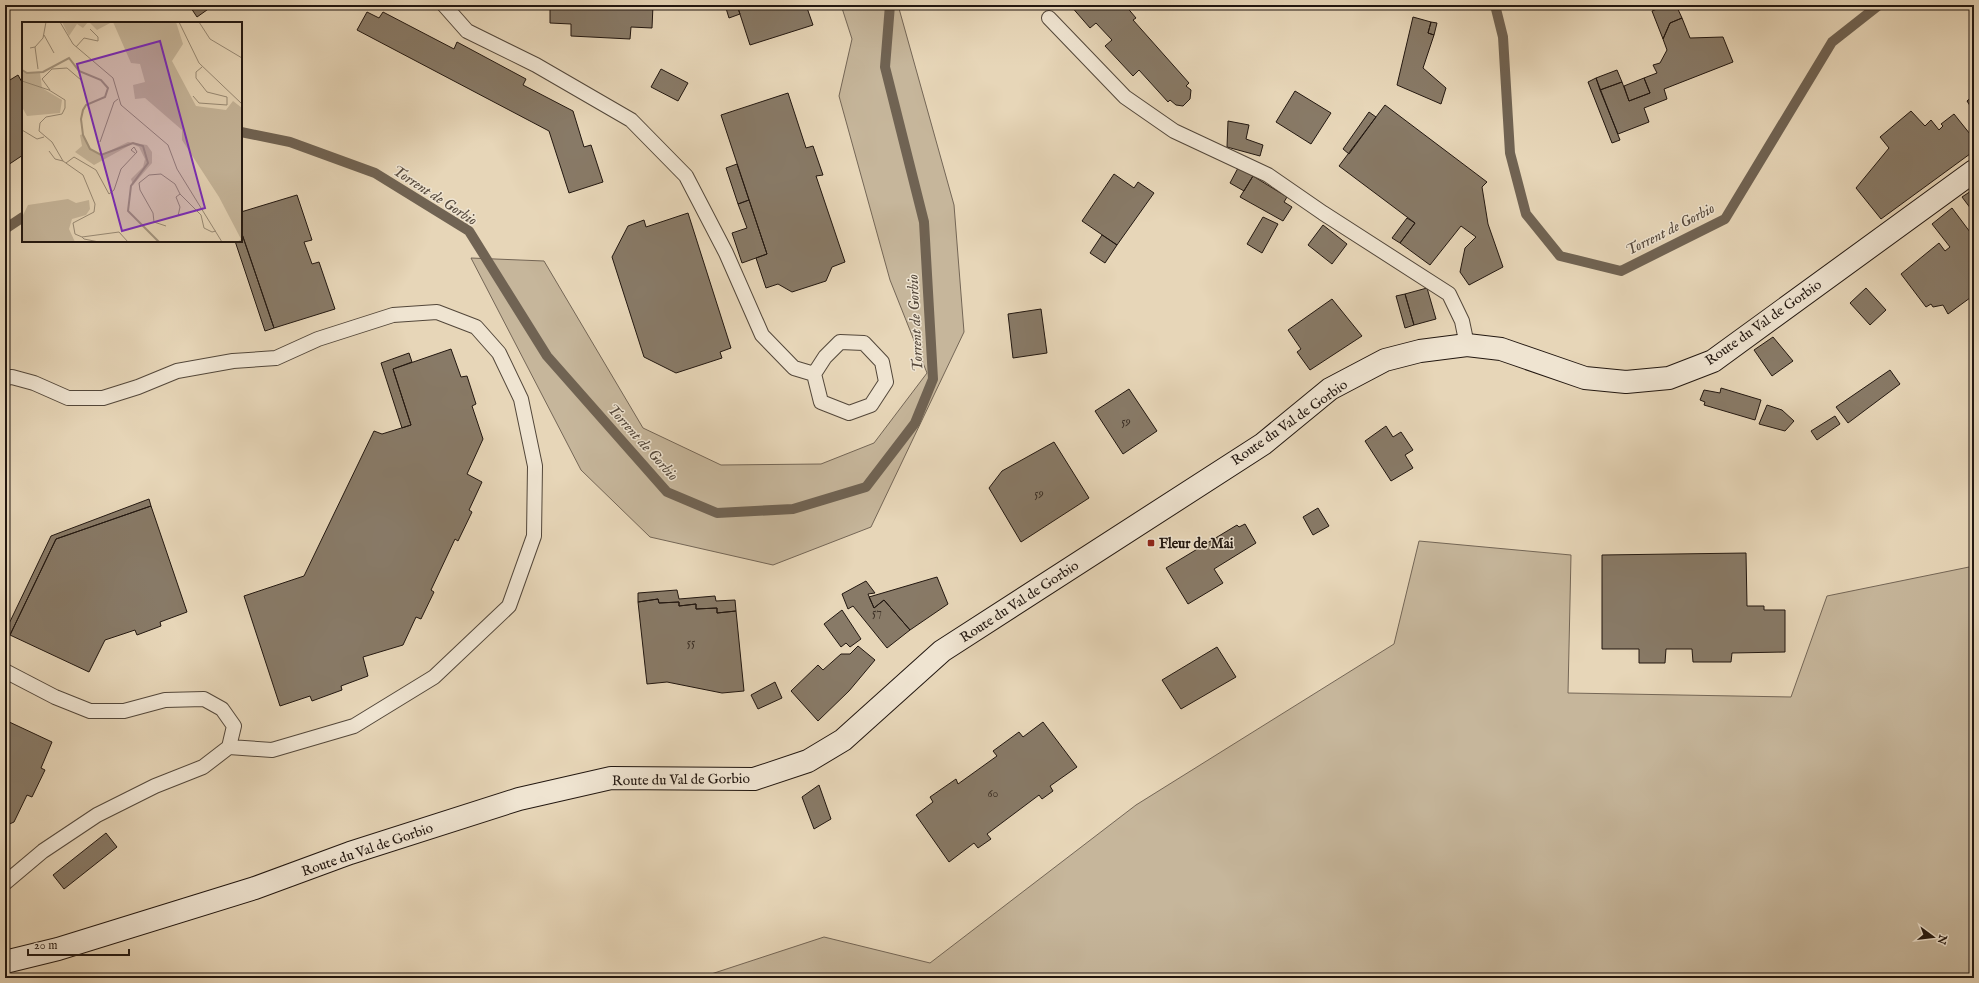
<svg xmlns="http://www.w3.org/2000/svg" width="1979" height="983" font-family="'IM FELL English',serif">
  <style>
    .green { fill: #c6b69b; stroke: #746656 }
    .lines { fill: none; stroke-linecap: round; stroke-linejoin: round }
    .stream { stroke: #706353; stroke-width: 10 }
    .building { fill: #887a67; stroke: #221710 }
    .lane-casing { stroke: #53473a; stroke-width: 16 }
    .secondary-casing { stroke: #221710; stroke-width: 24 }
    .lane { stroke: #efe4d1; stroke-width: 14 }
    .secondary { stroke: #efe4d1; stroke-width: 22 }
    .poi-dot { fill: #8f2418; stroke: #efe4d1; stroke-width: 1.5 }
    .labels { text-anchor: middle; stroke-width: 3; stroke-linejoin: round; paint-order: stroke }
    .number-label { font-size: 12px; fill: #3c3026 }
    .street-label { font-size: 14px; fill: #221710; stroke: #efe4d1 }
    .poi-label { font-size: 14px; font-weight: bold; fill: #221710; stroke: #efe4d1; text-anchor: start }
    .water-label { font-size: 15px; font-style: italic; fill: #56493c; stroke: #efe4d1 }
    .inset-river { fill: none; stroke: #a4957f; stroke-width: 2 }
    .inset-road { fill: none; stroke: #988a75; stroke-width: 1 }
    .view { fill: #7b2cbf; fill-opacity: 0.15; stroke: #7b2cbf; stroke-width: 2 }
    .inset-edge { fill: none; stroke: #221710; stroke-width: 2 }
  </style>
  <rect width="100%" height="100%" fill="#e7d6b8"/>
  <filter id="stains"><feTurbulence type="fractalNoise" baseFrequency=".005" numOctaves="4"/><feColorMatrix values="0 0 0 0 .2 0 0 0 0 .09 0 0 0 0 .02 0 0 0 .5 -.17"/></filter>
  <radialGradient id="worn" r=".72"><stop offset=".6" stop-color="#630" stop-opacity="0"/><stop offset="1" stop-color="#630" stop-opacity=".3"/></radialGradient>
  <path class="green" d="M841 5H898L954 205 964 332 871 527 773 565 650 537 581 470 471 258 544 261 643 428 721 465 821 464 874 443 927 373 890 280 839 96 852 39Z
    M1419 541 1571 555 1568 693 1791 697 1827 596 1974 566V978H699L824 937 930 963 1136 805 1394 644Z"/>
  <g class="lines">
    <path class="stream" d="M1495 5 1503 37 1510 153 1526 214 1560 256 1621 271 1725 219 1832 42 1879 5
      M241 132 290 142 375 173 469 231 547 356 667 492 717 513 793 509 866 487 915 423 933 379 924 222 885 67 890 5
      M5 229 23 217"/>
  </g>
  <path class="building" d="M189 5H214L197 17Z
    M550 5H653L652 28 631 27 630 39 571 36V24L550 23Z
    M725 5H737L740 14 729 18Z
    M737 5H806L813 25 750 45Z
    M1070 5H1125L1136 18 1133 20 1189 83 1186 86 1191 90 1190 99 1183 106 1176 105 1170 100 1168 102 1139 70 1133 76 1105 46 1112 40 1096 23 1090 28Z
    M1667 5H1676L1682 18 1670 23 1663 39 1652 11Z
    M367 12 379 18 383 12 454 49 457 42 526 79 523 85 573 111 584 147 591 145 603 182 569 193 549 131 357 30Z
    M1413 17 1431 22 1428 33 1434 35 1423 68 1446 88 1441 104 1397 85Z
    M1682 18 1690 38 1723 37 1733 62 1664 89 1667 99 1644 108 1649 122 1618 134 1600 90 1622 82 1629 101 1650 93 1644 78 1657 73 1653 65 1660 63 1667 50 1663 39 1670 23Z
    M1431 22 1437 23 1434 35 1428 33Z
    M661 69 688 83 678 101 651 87Z
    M1617 70 1622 82 1600 90 1596 78Z
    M18 75 23 84V155L5 167V83Z
    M1596 78 1620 140 1612 143 1588 82Z
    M1644 78 1650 93 1629 101 1624 86Z
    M1295 91 1331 113 1311 144 1276 122Z
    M788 93 806 148 813 146 823 175 816 176 845 262 832 267 826 281 792 292 778 284 766 288 756 258 767 254 721 115Z
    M1974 95V112L1967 101Z
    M1385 105 1487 182 1482 187 1488 224 1503 267 1469 285 1460 272 1465 248 1476 237 1461 226 1430 265 1400 243 1415 223 1339 166Z
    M1911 111 1925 126 1931 120 1939 130 1943 126 1941 124 1954 114 1974 139V151L1881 219 1856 188 1889 148 1880 137Z
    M1369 112 1376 117 1349 154 1343 149Z
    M1228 121 1249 125 1246 139 1263 145 1260 156 1227 147Z
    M737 164 749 200 738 204 726 168Z
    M1238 168 1253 176 1244 191 1230 183Z
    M1114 174 1134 188 1138 182 1154 193 1117 245 1082 221Z
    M1253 176 1287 197 1284 202 1292 207 1283 221 1240 197Z
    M1974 189V213L1962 197Z
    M297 195 312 240 304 242 312 264 319 262 335 309 274 328 241 231V212Z
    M749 200 767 254 742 263 732 233 747 228 738 204Z
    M1952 208 1970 232 1974 229V295L1948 314 1943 305 1933 307 1931 304 1926 307 1901 274 1939 243 1945 251 1950 247 1932 224Z
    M688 213 731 348 720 352 722 358 676 373 644 357 612 257 628 226 644 220 646 227Z
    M1263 217 1278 224 1262 253 1247 244Z
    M1407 218 1415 223 1400 243 1392 238Z
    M1323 225 1347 244 1332 264 1308 245Z
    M241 231 274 328 265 331 235 241H241Z
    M1102 235 1117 245 1105 263 1090 253Z
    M1427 288 1436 319 1414 325 1405 294Z
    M1866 288 1886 310 1870 325 1850 303Z
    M1405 294 1414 325 1405 328 1396 296Z
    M1332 299 1362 336 1310 370 1297 352 1301 349 1288 330Z
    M1041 309 1047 353 1013 358 1008 314Z
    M1773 337 1793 361 1772 376 1754 350Z
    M451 349 461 377 467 376 476 404 472 406 483 439 467 474 482 482 469 510 472 512 458 541 455 539 431 590 434 592 421 619 416 617 403 645 363 657 368 676 341 686 342 690 312 701 310 696 280 706 244 596 304 576 374 431 382 434 411 425 393 369Z
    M409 353 412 362 393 369 411 425 402 428 381 363Z
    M1890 370 1900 384 1848 423 1836 407Z
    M1721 388 1761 400 1755 420 1704 405 1705 402 1700 400 1704 390 1720 393Z
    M1129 389 1157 431 1123 454 1095 411Z
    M1767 405 1782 410 1794 421 1785 431 1759 424Z
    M1835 416 1840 424 1817 440 1811 431Z
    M1386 426 1393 437 1401 432 1413 450 1405 455 1413 468 1391 481 1365 441Z
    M1054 442 1089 498 1021 542 989 488 1002 471Z
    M149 499 151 506 56 539 10 635 5 632 51 536Z
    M151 506 187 612 160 622 161 626 137 635 135 630 105 640 89 672 10 635 56 539Z
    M1318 508 1329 526 1313 535 1303 517Z
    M1245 524 1256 543 1214 569 1223 583 1188 604 1166 568 1237 525 1239 527Z
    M1746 553 1747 606H1764V610H1785V652L1732 653 1731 662H1693L1692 649H1666L1665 663H1639V649H1602V555Z
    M937 577 948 604 910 630 884 600 874 608 869 597Z
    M866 581 875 593 868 594 874 608 884 600 910 630 887 648 853 606 848 609 842 594Z
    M677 590 679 599 715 596 716 601 735 600 736 611 717 613V608L696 609V604L679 606V602L659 603 658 599 638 602V593Z
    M658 599 659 603 679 602V606L696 604V609L717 608V613L736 611 744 691 722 693 667 682 647 684 638 602Z
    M842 610 861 639 850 647 846 643 841 647 824 624Z
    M858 646 875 660 849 691 818 721 791 691 818 665 823 670 841 654H850Z
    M1217 647 1236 677 1181 709 1162 680Z
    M775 682 782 698 758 709 751 695Z
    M5 720 52 742 41 768 45 770 32 797 27 795 14 822 5 826Z
    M1043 722 1077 767 1050 786 1053 791 1042 799 1039 795 987 834 991 839 978 848 974 843 949 862 916 815 933 802 930 797 956 779 958 784 997 756 993 751 1019 732 1023 737Z
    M819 785 831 819 814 829 802 797Z
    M106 833 117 847 64 889 53 875Z"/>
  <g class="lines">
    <g class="lane-casing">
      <path id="lane" d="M444 5 467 31 536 65 631 120 686 176 726 253 762 335 794 368 814 374
        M1049 18 1125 97 1174 131 1268 175 1323 213 1449 294 1462 321 1467 345
        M840 342 864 343 882 362 886 382 871 405 849 413 821 402 814 374 825 357Z
        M5 378 12 377 34 383 68 398H103L138 387 177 371 233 361 276 358 318 339 393 315 437 312 476 327 499 353 521 399 535 466 534 536 509 606 434 677 354 726 272 750 229 747
        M5 671 55 697 90 711H124L165 700 204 699 222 709 234 726 229 747 203 767 155 786 97 815 43 851 5 883"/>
    </g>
    <g class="secondary-casing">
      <path id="secondary" d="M5 962 58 949 255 888 350 853 519 799 611 778 754 779 808 761 843 740 942 651 1263 444 1330 389 1385 360 1420 351 1467 345 1501 349 1585 378 1626 382 1669 378 1713 361 1974 171"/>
    </g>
    <use href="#lane" class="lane"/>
    <use href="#secondary" class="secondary"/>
  </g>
  <rect class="poi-dot" x="1147" y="539" width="8" height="8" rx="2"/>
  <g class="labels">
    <g class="number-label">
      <text x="1126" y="425">59</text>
      <text x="1039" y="497">59</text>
      <text x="877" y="616">57</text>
      <text x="691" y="646">55</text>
      <text x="993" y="797">60</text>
    </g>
    <g class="street-label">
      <text transform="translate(1763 322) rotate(-35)" y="5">Route du Val de Gorbio</text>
      <text transform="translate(1289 422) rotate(-35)" y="5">Route du Val de Gorbio</text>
      <text transform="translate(1019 601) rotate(-33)" y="5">Route du Val de Gorbio</text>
      <text transform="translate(681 779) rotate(-1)" y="5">Route du Val de Gorbio</text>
      <text transform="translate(367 849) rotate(-19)" y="5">Route du Val de Gorbio</text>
    </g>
    <g class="poi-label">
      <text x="1159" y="548">Fleur de Mai</text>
    </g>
    <g class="water-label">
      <text transform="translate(435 195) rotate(33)" y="5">Torrent de Gorbio</text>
      <text transform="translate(1670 229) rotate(-27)" y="5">Torrent de Gorbio</text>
      <text transform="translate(915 323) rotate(-93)" y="5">Torrent de Gorbio</text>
      <text transform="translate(643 442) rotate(48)" y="5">Torrent de Gorbio</text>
    </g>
  </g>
  <g transform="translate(22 22)">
    <rect width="220" height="220" fill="#e7d6b8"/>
    <path d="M40 0H66L61 6 55 2 47 14ZM67 0H90L75 8ZM91 0H154L161 22 150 39 174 84 204 88 211 79 220 86V220H215L219 217 197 175 160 118V108L123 76 113 77 111 63 123 60 118 42 109 41ZM0 50 18 51 20 66 40 78 38 91 5 94 0 85ZM61 112 70 129 79 133 106 120 125 123 130 130V141L111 163 109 157 121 145 123 137 117 125 110 122 72 143 53 130 60 124 58 113ZM46 177 54 181 67 178 68 187 64 193 50 197 47 207 53 220H0V195L6 183Z" fill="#c6b69b"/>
    <path class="inset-river" d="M0 48 5 51 21 50 47 36 57 49 79 58 86 66 83 75 64 83 61 88 59 97 61 113 68 127 79 133 111 121 121 124 126 141 109 164 106 189 137 220"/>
    <path class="inset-road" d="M38 0 51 22 91 56 99 83 146 123 155 147 200 220M157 0 177 41 220 82M177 0 188 17 220 36M22 13 32 31M13 25 16 47M54 25 62 16 76 19V15L68 7M8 26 13 25 21 16 24 0M0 59 27 68 43 78V86L40 92 24 95 18 101 17 109 30 120 41 139 61 153 73 182 72 190 51 201 53 212 60 215 97 210 106 220M28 68 20 57 30 47 45 46 59 58M171 74 177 81 205 83V75L185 70 174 56V50L180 45M0 108 15 117 22 115M78 120 92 80 96 77M27 129 33 137 41 139M44 141 52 135 74 148 87 172 92 168 99 147 115 130 112 125 109 128 113 131M156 194 158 185 154 175 158 172 179 193 182 206 190 210 194 209M144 204 132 200 131 191 118 168 117 161 127 153 139 152 153 162 158 172M60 215 62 217 77 220"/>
    <path class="view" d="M138 19 183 186 100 209 55 42Z"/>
    <rect width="220" height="220" class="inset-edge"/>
  </g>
  <rect width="1979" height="983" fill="none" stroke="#e7d6b8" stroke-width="20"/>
  <rect x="6" y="6" width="1967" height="971" fill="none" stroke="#221710" stroke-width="2"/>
  <rect x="10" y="10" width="1959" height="963" fill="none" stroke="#221710"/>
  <g transform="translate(1933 937) rotate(105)" stroke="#efe4d1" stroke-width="3" paint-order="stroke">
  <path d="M0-3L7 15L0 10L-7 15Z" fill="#221710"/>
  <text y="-6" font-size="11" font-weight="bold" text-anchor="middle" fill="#221710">N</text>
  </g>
  <path d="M28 949v6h101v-6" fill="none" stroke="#221710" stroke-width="2"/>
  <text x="34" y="949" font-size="12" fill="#221710" stroke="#efe4d1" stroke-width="3" paint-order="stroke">20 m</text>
  <rect width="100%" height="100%" filter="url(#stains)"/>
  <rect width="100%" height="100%" fill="url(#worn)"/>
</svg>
